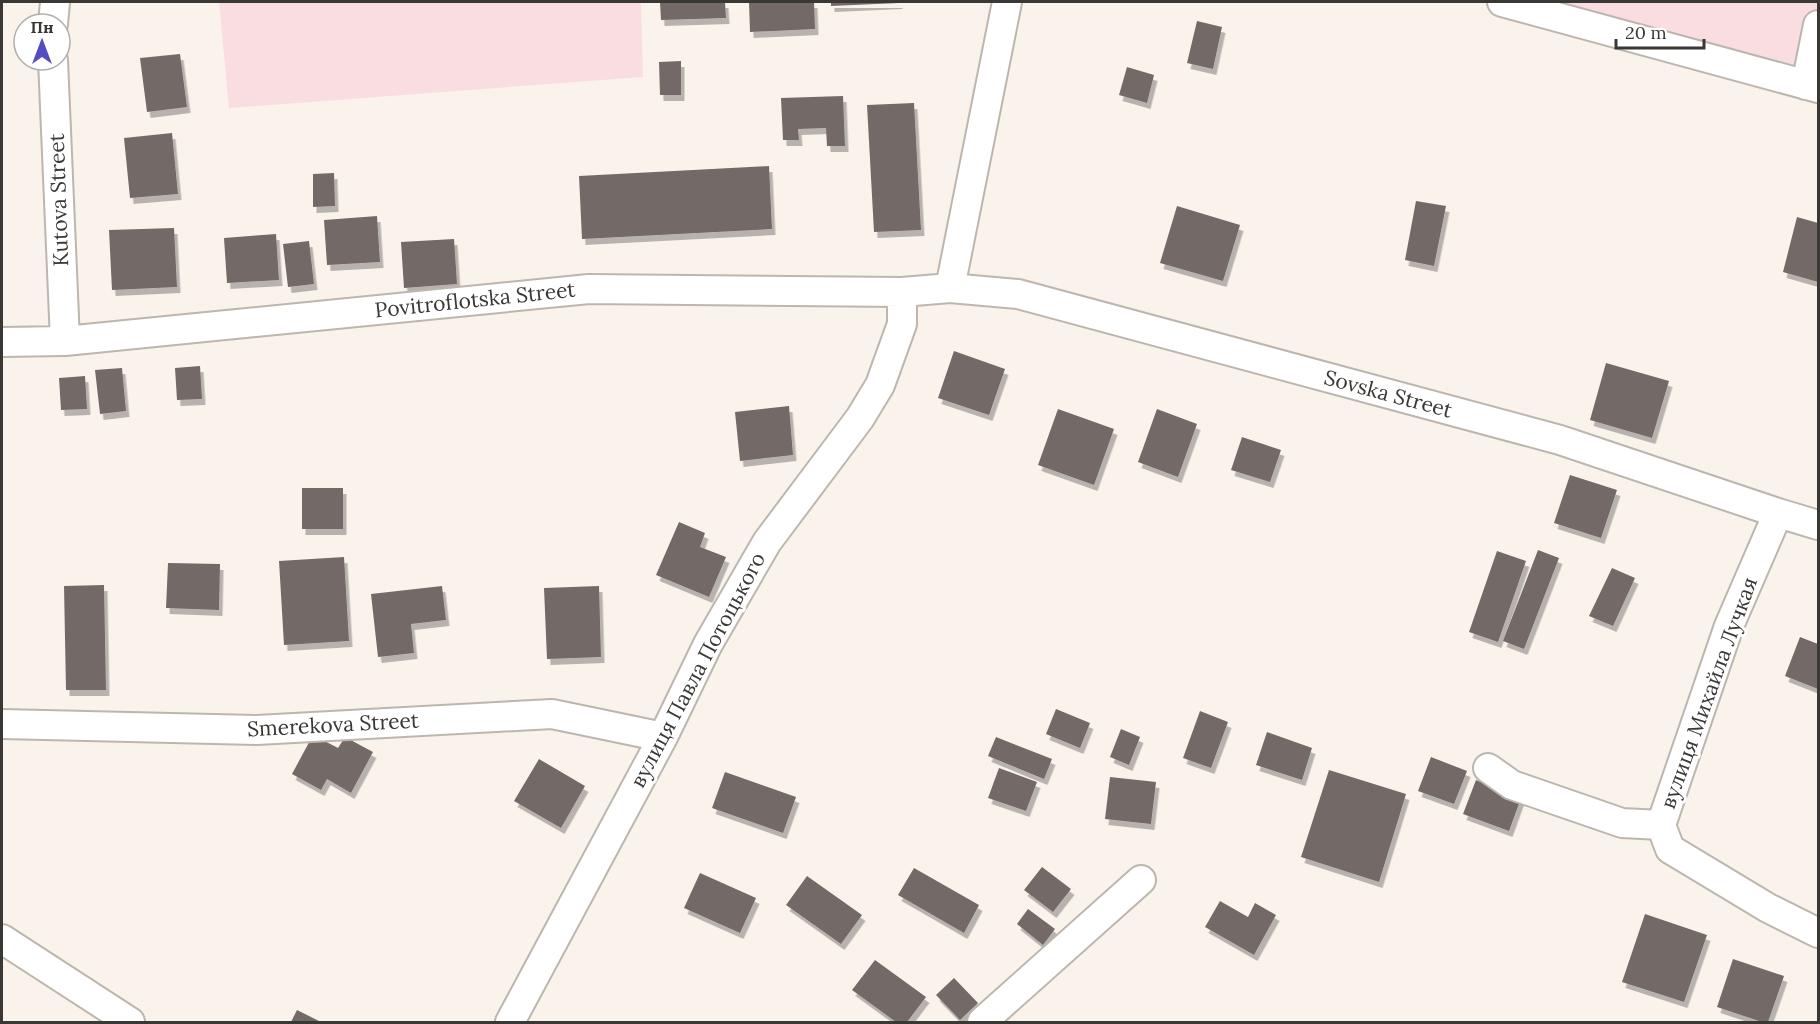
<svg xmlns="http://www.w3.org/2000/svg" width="1820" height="1024" font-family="Lora,serif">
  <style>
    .green { fill: #fadde1 }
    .building { fill: #736a67; filter: url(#shadow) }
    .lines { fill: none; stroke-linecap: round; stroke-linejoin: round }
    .minor-casing { stroke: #bcb6af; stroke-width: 32 }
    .minor { stroke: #fff; stroke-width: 28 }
    .labels { text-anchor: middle; stroke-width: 6; stroke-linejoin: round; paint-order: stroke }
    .street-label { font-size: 21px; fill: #3a3835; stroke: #fff }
  </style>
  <defs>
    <filter id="shadow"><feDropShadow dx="3.5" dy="6" stdDeviation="0" flood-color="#0004"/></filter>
  </defs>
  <rect width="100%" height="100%" fill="#faf3ec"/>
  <path class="green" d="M219 2H641L643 77 229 108Z
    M1560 2H1818V74Z"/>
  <path class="building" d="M660 2H725L726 18 661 20Z
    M749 2H814L815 29 750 32Z
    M831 2H899V3L831 6Z
    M1197 21 1222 27 1213 69 1187 63Z
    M180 54 187 107 147 112 140 58Z
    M681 61V95H660L659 62Z
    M1127 67 1154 75 1147 103 1119 95Z
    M843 96 845 146H827L826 128 798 129 799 140H783L781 98Z
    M914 103 921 230 874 232 867 105Z
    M172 133 178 194 130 198 124 138Z
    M769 166 772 229 582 239 579 176Z
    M334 173 335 206 313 207V174Z
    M1416 201 1446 206 1434 266 1405 260Z
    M1177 206 1240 225 1223 281 1160 263Z
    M377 216 380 262 327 265 324 220Z
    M1797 217 1818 223V282L1783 272Z
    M174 228 177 287 112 290 109 230Z
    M276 234 279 280 227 283 224 238Z
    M454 239 457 284 404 288 401 242Z
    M309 241 314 284 288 287 283 244Z
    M954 351 1005 369 989 415 938 398Z
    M1606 363 1669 381 1652 438 1590 420Z
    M200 366 202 399 177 400 175 368Z
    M122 368 126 411 100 414 95 370Z
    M85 376 87 409 61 410 59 378Z
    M789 406 793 455 740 461 735 412Z
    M1058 409 1114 429 1094 485 1038 465Z
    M1157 409 1197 424 1178 477 1138 462Z
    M1242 437 1281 450 1270 482 1231 470Z
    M1570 475 1617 490 1601 538 1554 523Z
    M302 488H343V529H302Z
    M679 522 705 533 700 547 726 557 709 597 656 575Z
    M1538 550 1559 558 1524 649 1503 641Z
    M1497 551 1526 561 1498 642 1469 632Z
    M344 557 349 641 284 645 279 561Z
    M168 563 220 564 219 610 166 608Z
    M1612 568 1635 578 1613 626 1589 616Z
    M104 585 106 690H66L64 586Z
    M442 586 446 620 411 624 414 653 378 657 371 594Z
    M599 586 601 657 547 659 544 588Z
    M1800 637 1818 644V689L1785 676Z
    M1056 709 1090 723 1080 748 1046 734Z
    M1200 711 1228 722 1211 768 1183 758Z
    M1121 729 1140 737 1129 765 1110 757Z
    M1267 732 1312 748 1302 780 1256 765Z
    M313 735 338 748 345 737 373 752 351 793 327 779 321 790 292 774Z
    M996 737 1052 759 1044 779 988 756Z
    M1431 757 1467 771 1454 804 1418 791Z
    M539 759 585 786 561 828 514 801Z
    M999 768 1037 782 1026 811 988 798Z
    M1329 770 1406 794 1379 882 1301 857Z
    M725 772 796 797 783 833 712 808Z
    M1110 777 1156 782 1151 824 1105 819Z
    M1476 780 1521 798 1509 831 1463 814Z
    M1042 867 1071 889 1053 912 1024 890Z
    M914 868 979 905 964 933 898 895Z
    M700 873 756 898 740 933 684 908Z
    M807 876 862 915 841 944 786 905Z
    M1220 901 1248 917 1255 903 1276 915 1254 955 1205 927Z
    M1028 909 1055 929 1043 945 1017 924Z
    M1645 914 1707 935 1684 1002 1622 982Z
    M1733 959 1784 976 1768 1022H1762L1717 1007Z
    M875 960 926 997 907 1022H896L852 990Z
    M954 978 978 1003 960 1020 936 995Z
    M297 1010 321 1022H291Z"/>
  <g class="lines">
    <g class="minor-casing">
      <path id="minor" d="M1502 2 1818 88
        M53 24 55 2
        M53 60 65 341
        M1806 85 1818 25
        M950 288 1007 2
        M2 342 65 341 589 289 902 292 950 288 1018 294 1560 440 1778 513 1818 525
        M1778 513 1729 626 1661 825 1670 849 1768 908 1818 933
        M2 724 257 730 552 714 663 737
        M1488 768 1512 785 1622 823 1661 825
        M2 939 130 1022
        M510 1022 663 737 708 644 767 542 860 418 880 385 902 324V292
        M982 1022 1141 880"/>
    </g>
    <use href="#minor" class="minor"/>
  </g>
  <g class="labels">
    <g class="street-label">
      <text transform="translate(59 200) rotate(-92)" y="7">Kutova Street</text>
      <text transform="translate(475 300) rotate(-6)" y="7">Povitroflotska Street</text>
      <text transform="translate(1388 394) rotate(15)" y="7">Sovska Street</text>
      <text transform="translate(698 670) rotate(-62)" y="7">вулиця Павла Потоцького</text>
      <text transform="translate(1709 693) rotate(-70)" y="7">вулиця Михайла Лучкая</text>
      <text transform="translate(333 725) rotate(-3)" y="7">Smerekova Street</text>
    </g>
  </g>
  <rect width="1820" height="1024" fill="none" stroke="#3a3835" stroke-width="6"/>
  <g transform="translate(42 42)"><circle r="28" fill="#ffffff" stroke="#b0afae" stroke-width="1.5"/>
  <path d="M0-4.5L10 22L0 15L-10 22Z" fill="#534cc3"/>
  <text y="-9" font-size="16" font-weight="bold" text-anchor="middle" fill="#3a3835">Пн</text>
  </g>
  <path d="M1616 39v9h88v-9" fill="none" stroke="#3a3835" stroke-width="3"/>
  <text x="1625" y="39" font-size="18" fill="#3a3835" stroke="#ffffff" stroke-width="4.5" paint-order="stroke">20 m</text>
</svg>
